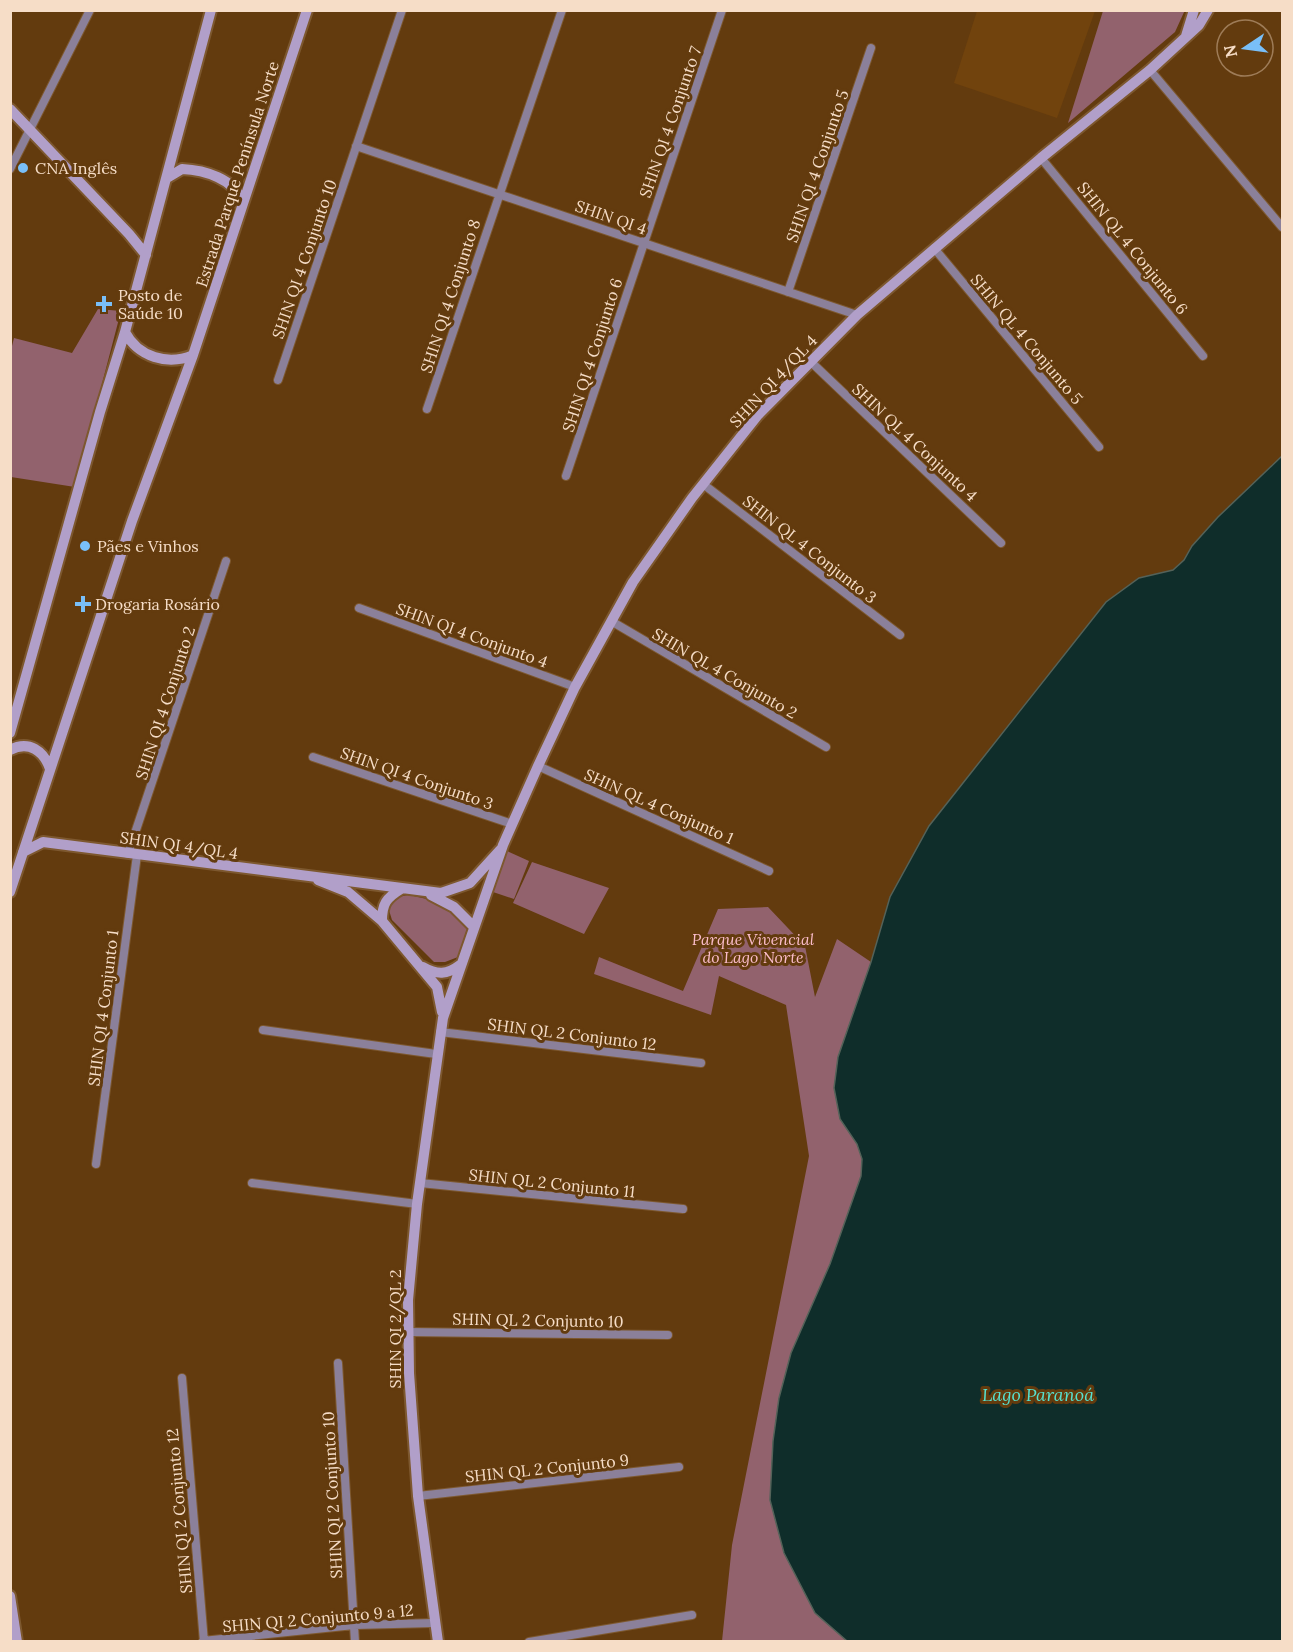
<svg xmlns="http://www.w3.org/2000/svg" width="1293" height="1652" font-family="Lora,serif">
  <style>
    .built { fill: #71430d }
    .green { fill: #92626d }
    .water { fill: #0f2d2a; stroke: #546259; stroke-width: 1.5 }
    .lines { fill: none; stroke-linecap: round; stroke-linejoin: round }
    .street-casing { stroke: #7d582f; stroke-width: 10 }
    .secondary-casing { stroke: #7d582f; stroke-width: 14 }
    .street { stroke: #8b809a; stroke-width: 8 }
    .secondary { stroke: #b19fc9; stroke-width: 10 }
    .poi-dot { fill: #79bff8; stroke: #633b0e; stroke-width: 2 }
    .labels { text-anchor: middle; stroke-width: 6; stroke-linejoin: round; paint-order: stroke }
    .street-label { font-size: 16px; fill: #f6ddc7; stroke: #633b0e }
    .poi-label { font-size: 16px; fill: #f6ddc7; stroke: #633b0e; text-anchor: start }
    .park-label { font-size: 16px; font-style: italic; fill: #fabcca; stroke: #633b0e }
    .water-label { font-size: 18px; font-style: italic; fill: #56e1d1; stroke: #633b0e }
  </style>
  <rect width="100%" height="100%" fill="#633b0e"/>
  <path class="built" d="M977 11H1095L1057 118 954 83Z"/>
  <path class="green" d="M1103 11 1185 10 1175 32 1068 123Z
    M98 309 121 311 75 487 11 477 10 354 14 338 72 353Z
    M507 851 529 861 514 899 493 892Z
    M532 862 609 888 584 934 513 903Z
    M408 895C432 899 454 906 467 929L458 957 445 962H434L392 920 388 907 393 898Z
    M768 907 805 946 815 997 837 939 871 962 838 1057 840 1119 857 1144 862 1159 861 1176 830 1264 791 1353 779 1398 773 1441 770 1500 784 1553 815 1612 847 1641H722L732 1545 809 1156 786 1005 719 976 711 1015 594 974 599 957 683 991 718 909Z"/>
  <path class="water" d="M1282 456V1641H847L815 1613 784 1553 770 1500 773 1441 779 1398 791 1353 830 1264 861 1176 862 1159 857 1144 840 1119 834 1088 838 1057 871 962 890 897 929 826 1106 602 1139 578 1173 570 1184 560 1192 546 1218 517Z"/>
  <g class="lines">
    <g class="street-casing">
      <path id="street" d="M1150 70 1282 227
        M356 146 857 315
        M1041 158 1203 356
        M10 169 90 10
        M934 248 1099 447
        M788 292 871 48
        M810 361 1001 543
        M278 380 402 10
        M427 409 562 10
        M566 476 722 10
        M703 484 900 635
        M359 608 575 687
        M611 621 826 747
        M313 757 512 824
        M538 766 769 871
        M128 854 226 561
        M263 1030 436 1054
        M440 1032 701 1063
        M96 1164 137 855
        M252 1183 417 1204
        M420 1183 683 1209
        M408 1332 668 1335
        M338 1363 355 1642
        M182 1378 204 1642
        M418 1496 679 1467
        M203 1641 354 1625 434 1623
        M529 1642 692 1615"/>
    </g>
    <g class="secondary-casing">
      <path id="secondary" d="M1186 36 1194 10
        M10 109 129 234 146 255
        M167 178 182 169C205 170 234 179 242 201
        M125 332C138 357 168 366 193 355
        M10 733 100 412 125 332 211 10
        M10 750C29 740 44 751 50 769
        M23 852 43 842 441 893 470 883 500 850
        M318 880 348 892 382 921 437 987 442 1012
        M10 892 132 521 193 355 307 10
        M431 895 454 907 474 927
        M382 921C382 904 386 898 401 889
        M423 967C437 975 447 975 460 965
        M10 1596 17 1642
        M438 1642 418 1496 409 1373 408 1300 417 1204 443 1018 503 845 538 766 575 687 633 582 692 498 758 415 857 315 1041 158 1150 70 1199 25 1208 10"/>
    </g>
    <use href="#street" class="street"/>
    <use href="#secondary" class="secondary"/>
  </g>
  <g class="poi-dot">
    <circle cx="23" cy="168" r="6"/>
    <path d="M101 295h6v6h6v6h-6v6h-6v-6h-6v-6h6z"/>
    <circle cx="85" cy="546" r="6"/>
    <path d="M80 595h6v6h6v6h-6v6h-6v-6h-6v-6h6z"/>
  </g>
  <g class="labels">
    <g class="street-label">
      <text transform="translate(670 122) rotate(-71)" y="6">SHIN QI 4 Conjunto 7</text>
      <text transform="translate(817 166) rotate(-71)" y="6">SHIN QI 4 Conjunto 5</text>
      <text transform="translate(237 174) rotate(-72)" y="6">Estrada Parque Península Norte</text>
      <text transform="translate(611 217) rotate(19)" y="6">SHIN QI 4</text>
      <text transform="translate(1133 248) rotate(51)" y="6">SHIN QL 4 Conjunto 6</text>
      <text transform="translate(304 259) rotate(-71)" y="6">SHIN QI 4 Conjunto 10</text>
      <text transform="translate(450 296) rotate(-72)" y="6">SHIN QI 4 Conjunto 8</text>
      <text transform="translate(1027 339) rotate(50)" y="6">SHIN QL 4 Conjunto 5</text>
      <text transform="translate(592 355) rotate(-72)" y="6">SHIN QI 4 Conjunto 6</text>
      <text transform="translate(773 381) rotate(-47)" y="6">SHIN QI 4/QL 4</text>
      <text transform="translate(915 442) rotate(43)" y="6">SHIN QL 4 Conjunto 4</text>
      <text transform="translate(810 549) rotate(38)" y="6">SHIN QL 4 Conjunto 3</text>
      <text transform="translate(472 635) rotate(20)" y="6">SHIN QI 4 Conjunto 4</text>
      <text transform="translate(725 673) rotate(30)" y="6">SHIN QL 4 Conjunto 2</text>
      <text transform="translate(165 703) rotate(-72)" y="6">SHIN QI 4 Conjunto 2</text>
      <text transform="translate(417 778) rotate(19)" y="6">SHIN QI 4 Conjunto 3</text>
      <text transform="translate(659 806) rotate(24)" y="6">SHIN QL 4 Conjunto 1</text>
      <text transform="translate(179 845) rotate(8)" y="6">SHIN QI 4/QL 4</text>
      <text transform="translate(103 1008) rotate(-83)" y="6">SHIN QI 4 Conjunto 1</text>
      <text transform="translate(572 1034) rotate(7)" y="6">SHIN QL 2 Conjunto 12</text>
      <text transform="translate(552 1183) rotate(6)" y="6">SHIN QL 2 Conjunto 11</text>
      <text transform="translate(538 1320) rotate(1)" y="6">SHIN QL 2 Conjunto 10</text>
      <text transform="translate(395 1329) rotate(-90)" y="6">SHIN QI 2/QL 2</text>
      <text transform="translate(547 1468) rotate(-6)" y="6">SHIN QL 2 Conjunto 9</text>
      <text transform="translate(332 1495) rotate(-93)" y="6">SHIN QI 2 Conjunto 10</text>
      <text transform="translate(179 1511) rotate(-95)" y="6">SHIN QI 2 Conjunto 12</text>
      <text transform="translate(318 1618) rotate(-5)" y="6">SHIN QI 2 Conjunto 9 a 12</text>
    </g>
    <g class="poi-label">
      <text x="35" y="174">CNA Inglês</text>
      <text x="118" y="301">Posto de<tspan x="118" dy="18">Saúde 10</tspan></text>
      <text x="97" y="552">Pães e Vinhos</text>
      <text x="95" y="610">Drogaria Rosário</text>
    </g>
    <g class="park-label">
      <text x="753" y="945">Parque Vivencial<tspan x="753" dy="18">do Lago Norte</tspan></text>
    </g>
    <g class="water-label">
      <text x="1038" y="1401">Lago Paranoá</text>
    </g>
  </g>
  <rect width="1293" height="1652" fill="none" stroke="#f6ddc7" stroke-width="24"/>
  <g transform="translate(1245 48) rotate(257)"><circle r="28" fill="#633b0e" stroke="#9e7c58" stroke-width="1.5"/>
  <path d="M0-4.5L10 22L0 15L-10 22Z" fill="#79bff8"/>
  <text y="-9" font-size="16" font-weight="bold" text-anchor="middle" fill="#f6ddc7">N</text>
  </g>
</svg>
